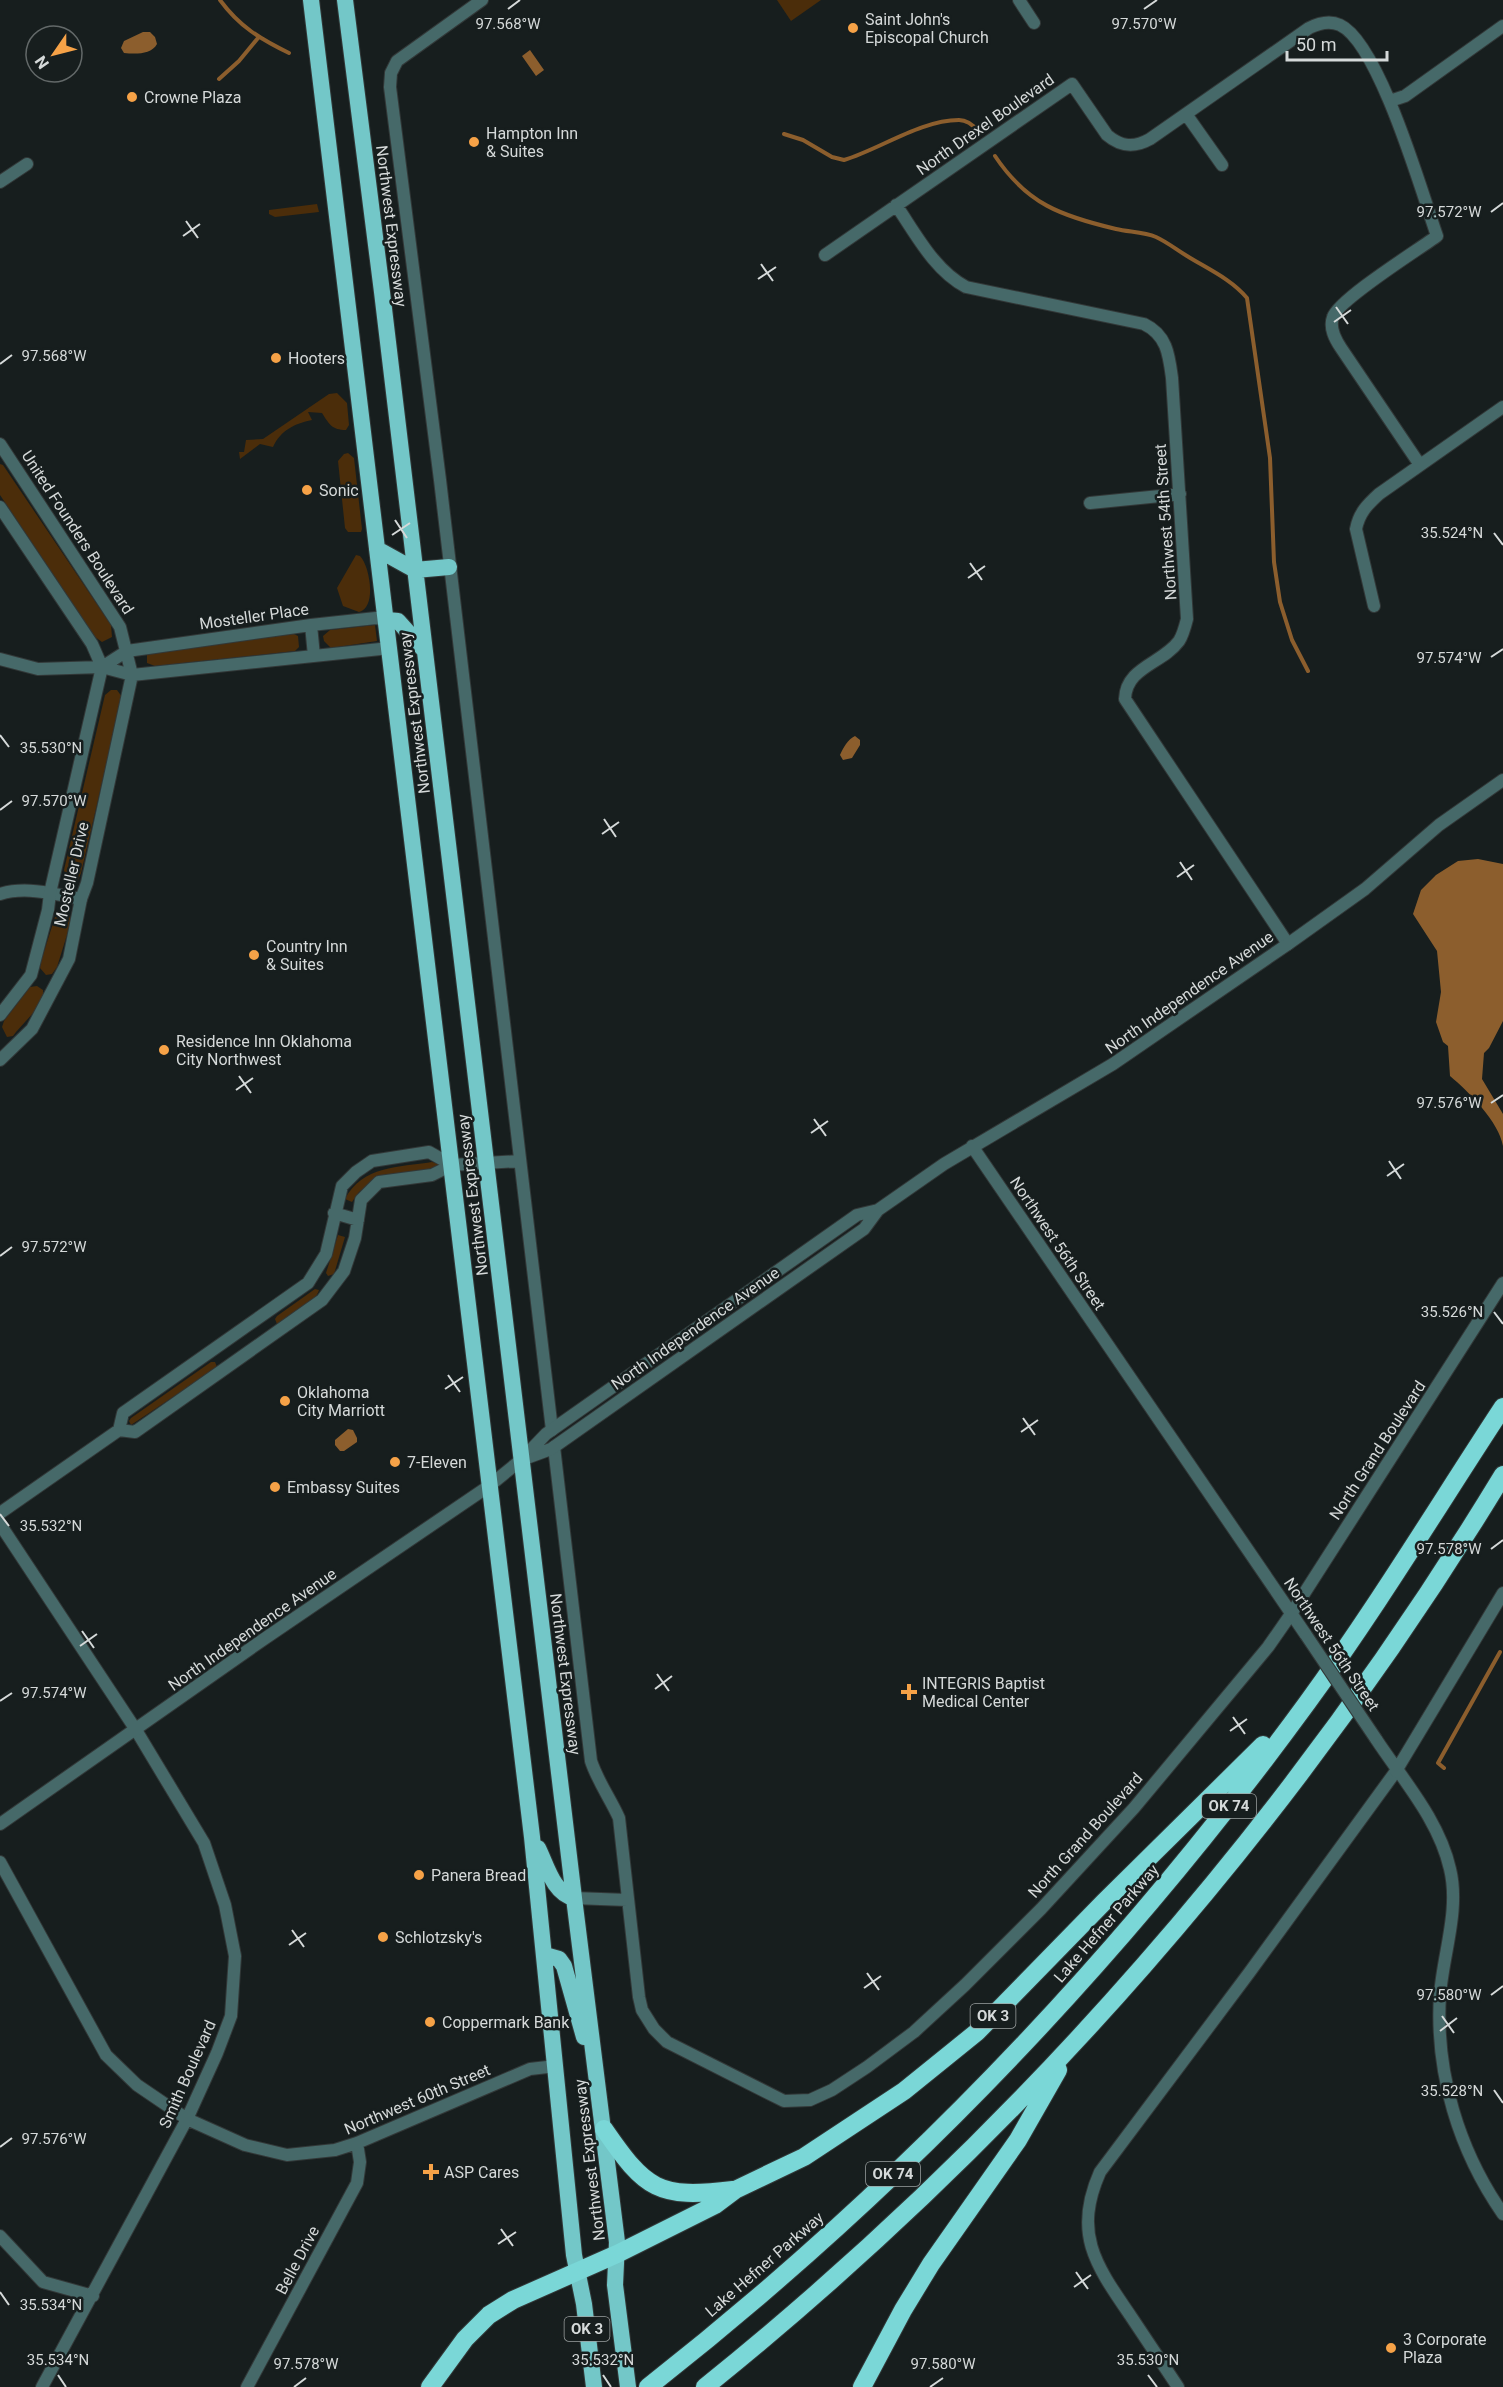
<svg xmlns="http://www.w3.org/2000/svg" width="1503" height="2387" font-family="Roboto,sans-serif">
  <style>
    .green { fill: #4b2d0a }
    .water { fill: #8c5e2d }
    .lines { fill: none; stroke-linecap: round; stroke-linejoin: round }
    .stream { stroke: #8c5e2d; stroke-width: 4 }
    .minor-casing { stroke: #323838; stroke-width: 14 }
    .tertiary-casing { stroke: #323838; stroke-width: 14 }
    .trunk-casing { stroke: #323838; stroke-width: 18 }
    .motorway-casing { stroke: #323838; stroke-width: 20 }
    .minor { stroke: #466969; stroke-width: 12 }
    .tertiary { stroke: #466969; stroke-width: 12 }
    .trunk { stroke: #73c7c8; stroke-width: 16 }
    .motorway { stroke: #7ad7d7; stroke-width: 18 }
    .tertiary-bridge-casing { stroke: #323838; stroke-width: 14; stroke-linecap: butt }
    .tertiary-bridge { stroke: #466969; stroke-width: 12 }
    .ticks { fill: none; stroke: #d5d9d9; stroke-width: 2 }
    .poi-dot { fill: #f6a247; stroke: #171e1e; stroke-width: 2 }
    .labels { text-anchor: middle; stroke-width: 5; stroke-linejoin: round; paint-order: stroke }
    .shield { fill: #171e1e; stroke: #9ca1a1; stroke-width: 1.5 }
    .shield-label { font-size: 15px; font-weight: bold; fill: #d5d9d9 }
    .poi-label { font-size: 16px; fill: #d5d9d9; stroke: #171e1e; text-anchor: start }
    .street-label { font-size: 16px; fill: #d5d9d9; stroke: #171e1e }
    .ticks-label { font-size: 15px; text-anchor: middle; fill: #d5d9d9; stroke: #171e1e; stroke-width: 5; stroke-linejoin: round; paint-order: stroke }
  </style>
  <rect width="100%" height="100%" fill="#171e1e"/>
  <path class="green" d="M777 0H821L791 21Z
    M317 204 319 212 275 217 269 214V210Z
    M337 393 347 403 349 425 346 430C332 430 329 424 322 413L308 412 312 420C294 424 281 430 273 447L260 444 240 459 239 452H244L246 440 263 439 329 394Z
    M348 453 354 458 362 529 361 532H348L345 528 338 461 344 454Z
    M0 464 3 465 111 625 112 637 102 642 95 637 0 495Z
    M356 555 360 556C370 566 377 608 359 612L343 606 337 588Z
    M375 625 377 641 331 648 324 641 323 636 330 630Z
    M292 633 298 636 299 647 295 651 155 666 147 663V653Z
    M111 690H117L122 697 81 873 78 880 71 882 66 877 64 870 105 695Z
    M65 912 70 916 71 922 57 967 52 974 46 975 40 968 41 961 55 917Z
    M37 986 43 990V1002L16 1032 13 1036 7 1037 2 1027 4 1021 30 987Z
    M432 1162 440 1164 439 1169 372 1182 359 1192 352 1202 345 1199C362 1166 399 1167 432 1162Z
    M338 1235 345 1237 334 1274 328 1276 326 1273Z
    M315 1289 319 1290C315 1304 293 1315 281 1324H277L275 1319 277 1316Z
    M211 1362H215L217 1367 215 1369 131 1425 129 1421 131 1418Z"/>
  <path class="water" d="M143 32H150L155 37 157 44C151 55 135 54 124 53L121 48 124 41Z
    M530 50 544 70 536 76 522 56Z
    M855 736 860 740V745L852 758 843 760 840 755C843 748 848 739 855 736Z
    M1478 859 1503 864V1021L1489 1048 1484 1053 1482 1079 1503 1114V1146C1499 1122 1469 1092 1450 1076L1448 1046 1443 1042 1436 1022 1441 992 1437 951 1413 914 1421 890 1436 875 1458 861Z
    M348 1429 353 1430 357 1438V1442L344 1451H340L335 1445V1440Z"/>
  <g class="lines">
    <path class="stream" d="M220 0C239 26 260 39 289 53
      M219 79 239 61 258 38
      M784 134 803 140 832 157 844 160C880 149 921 120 959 120 967 120 973 125 978 131
      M995 156C1027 204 1061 216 1116 229 1129 232 1144 232 1156 237 1167 242 1177 250 1187 256 1208 269 1231 279 1247 298L1270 458 1274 562 1280 602 1292 640 1308 671
      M1444 1768 1438 1763 1500 1652"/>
    <g class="minor-casing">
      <path id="minor" d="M482 0 397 61 391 73 390 87 440 480 552 1430
        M1019 0 1034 23
        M1390 101 1405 96 1503 26
        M1186 114 1222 165
        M0 182 27 164
        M896 205C916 234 934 270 966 287L1144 324C1167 335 1169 355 1172 378L1187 619C1185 627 1183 635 1179 641 1162 664 1126 667 1125 699L1288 944
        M825 255 1072 84 1107 135C1121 147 1134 148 1150 139L1309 28C1319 23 1329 20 1340 25 1379 43 1422 193 1437 236 1418 250 1339 299 1333 317 1329 328 1335 339 1341 348L1420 465
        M1090 503 1180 494
        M1374 606 1356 529C1359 513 1367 505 1379 494L1503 407
        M0 894C25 886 56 894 81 899
        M334 1213 358 1220
        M119 1430 135 1432 322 1300 344 1271 355 1238 361 1200 379 1182 432 1175 452 1165 520 1161
        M554 1447 591 1761C598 1782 610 1798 619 1818L639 1997 642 2010 654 2029 667 2042 784 2101 810 2100 832 2090 867 2067 914 2032 965 1985 1041 1909 1134 1808 1268 1647 1291 1614
        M0 1513 119 1430 123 1413 308 1283 326 1254 342 1186 356 1172 372 1161 429 1152 452 1165
        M0 1862 106 2055 137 2085 187 2119 245 2145 287 2155 335 2150 357 2143 530 2069 556 2066
        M574 1898 627 1900
        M0 2236 43 2282 93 2296
        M42 2387 187 2119 217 2053 231 2016 235 1956 225 1905 204 1843 136 1730
        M247 2387 357 2183 360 2162 357 2143
        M1178 2387C1162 2363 1146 2339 1130 2315 1095 2264 1073 2233 1100 2172L1249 1973 1396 1771"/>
    </g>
    <g class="tertiary-casing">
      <path id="tertiary" d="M0 444 120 627 132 675 87 883 81 899 69 959 32 1029 0 1060
        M0 507 92 644 102 667 50 893 48 910 31 975 0 1015
        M311 625 314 656
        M0 659 38 669 102 667 132 675 390 648
        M102 667 127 651 311 625 376 618 387 620
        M972 1146 1306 1635
        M521 1460 551 1449 864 1229 878 1210 944 1164 1113 1064 1288 944 1365 889 1439 825 1503 780
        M0 1524 136 1730
        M1291 1614 1503 1283
        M1376 1739C1403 1780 1439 1820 1450 1869 1460 1910 1443 1954 1440 1995 1435 2073 1459 2151 1503 2214
        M1396 1771 1503 1593
        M0 1824 264 1639 489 1486 521 1460 546 1434 857 1215 878 1210"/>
    </g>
    <g class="trunk-casing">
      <path id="trunk" d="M311 0 532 1837 574 2255 584 2304 594 2387
        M345 0 382 292 574 1898 617 2242 615 2285 628 2387
        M377 549 415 570 449 567
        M387 620 398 621 424 650
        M538 1848C547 1866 553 1893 574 1898
        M545 1955 559 1959 564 1966 584 2037"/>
    </g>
    <g class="motorway-casing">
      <path id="motorway" d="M604 2129C646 2190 658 2199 733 2190
        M430 2387 465 2339 489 2315 513 2300 617 2254 715 2205 735 2190 804 2157 904 2091 977 2032 1104 1902 1263 1745
        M648 2387C898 2191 1120 1959 1307 1703 1377 1607 1438 1506 1503 1407
        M705 2387C1021 2133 1293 1821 1503 1475
        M862 2387 903 2310 931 2264 1018 2140 1058 2070"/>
    </g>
    <use href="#minor" class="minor"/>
    <use href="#tertiary" class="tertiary"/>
    <use href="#trunk" class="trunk"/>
    <use href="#motorway" class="motorway"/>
    <g class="tertiary-bridge-casing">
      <path id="tertiary-bridge" d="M1306 1635 1376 1739"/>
    </g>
    <use href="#tertiary-bridge" class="tertiary-bridge"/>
  </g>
  <path class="ticks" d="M508 9 520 0M1144 9 1157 0M1491 212 1503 203M186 221 198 238M183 236 200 224M761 264 773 281M758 279 776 267M1336 307 1348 324M1334 322 1351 310M0 364 12 355M395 520 407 538M1494 533 1503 545M392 535 410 523M970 563 982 580M968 578 985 566M1491 657 1503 649M0 735 9 747M0 810 12 801M604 819 616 837M602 834 619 822M1180 862 1192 880M1177 877 1194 865M239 1076 251 1093M236 1090 253 1078M1491 1103 1503 1095M814 1119 826 1136M811 1133 828 1121M1389 1161 1401 1179M1387 1176 1404 1164M0 1256 12 1247M1494 1312 1503 1324M448 1375 460 1392M445 1389 463 1377M1023 1418 1035 1435M1021 1432 1038 1420M0 1514 9 1526M1491 1549 1503 1540M82 1631 94 1648M80 1646 97 1634M657 1674 669 1691M655 1689 672 1676M0 1701 12 1693M1233 1717 1245 1734M1230 1731 1247 1719M292 1930 304 1947M289 1945 306 1933M867 1973 879 1990M864 1988 881 1976M1491 1995 1503 1986M1442 2016 1454 2033M1440 2031 1457 2018M1494 2090 1503 2103M0 2147 12 2138M501 2229 513 2246M498 2244 516 2232M1076 2272 1088 2289M1074 2287 1091 2275M0 2292 9 2305M58 2375 66 2387M603 2375 611 2387M1148 2375 1157 2387M294 2387 306 2378M930 2387 943 2378"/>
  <g class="poi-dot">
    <circle cx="853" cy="28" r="6"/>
    <circle cx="132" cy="97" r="6"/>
    <circle cx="474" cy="142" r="6"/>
    <circle cx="276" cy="358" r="6"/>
    <circle cx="307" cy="490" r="6"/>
    <circle cx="254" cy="955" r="6"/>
    <circle cx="164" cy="1050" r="6"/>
    <circle cx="285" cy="1401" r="6"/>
    <circle cx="395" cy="1462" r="6"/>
    <circle cx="275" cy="1487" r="6"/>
    <path d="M906 1683h6v6h6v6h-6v6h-6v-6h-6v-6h6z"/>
    <circle cx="419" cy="1875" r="6"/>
    <circle cx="383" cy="1937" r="6"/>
    <circle cx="430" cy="2022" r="6"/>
    <path d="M428 2163h6v6h6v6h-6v6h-6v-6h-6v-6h6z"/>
    <circle cx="1391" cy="2348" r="6"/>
  </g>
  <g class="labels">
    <g class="shield">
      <rect x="1202" y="1794" width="54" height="24" rx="4.5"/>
      <rect x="970.5" y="2004" width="45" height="24" rx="4.5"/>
      <rect x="866" y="2162" width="54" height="24" rx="4.5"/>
      <rect x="564.5" y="2317" width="45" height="24" rx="4.5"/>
    </g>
    <g class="shield-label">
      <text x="1229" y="1811">OK 74</text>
      <text x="993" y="2021">OK 3</text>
      <text x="893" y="2179">OK 74</text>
      <text x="587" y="2334">OK 3</text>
    </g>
    <g class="poi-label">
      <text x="865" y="25">Saint John's<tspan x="865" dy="18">Episcopal Church</tspan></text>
      <text x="144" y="103">Crowne Plaza</text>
      <text x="486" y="139">Hampton Inn<tspan x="486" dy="18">&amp; Suites</tspan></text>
      <text x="288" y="364">Hooters</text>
      <text x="319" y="496">Sonic</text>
      <text x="266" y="952">Country Inn<tspan x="266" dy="18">&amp; Suites</tspan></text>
      <text x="176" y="1047">Residence Inn Oklahoma<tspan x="176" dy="18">City Northwest</tspan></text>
      <text x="297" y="1398">Oklahoma<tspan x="297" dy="18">City Marriott</tspan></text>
      <text x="407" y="1468">7-Eleven</text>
      <text x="287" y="1493">Embassy Suites</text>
      <text x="922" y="1689">INTEGRIS Baptist<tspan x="922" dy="18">Medical Center</tspan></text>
      <text x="431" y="1881">Panera Bread</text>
      <text x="395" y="1943">Schlotzsky's</text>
      <text x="442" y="2028">Coppermark Bank</text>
      <text x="444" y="2178">ASP Cares</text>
      <text x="1403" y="2345">3 Corporate<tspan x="1403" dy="18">Plaza</tspan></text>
    </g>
    <g class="street-label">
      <text transform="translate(985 124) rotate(-35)" y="6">North Drexel Boulevard</text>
      <text transform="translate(392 226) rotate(83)" y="6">Northwest Expressway</text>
      <text transform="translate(1165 522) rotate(-94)" y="6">Northwest 54th Street</text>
      <text transform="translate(78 532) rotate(57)" y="6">United Founders Boulevard</text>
      <text transform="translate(254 616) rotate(-8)" y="6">Mosteller Place</text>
      <text transform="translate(414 713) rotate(-97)" y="6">Northwest Expressway</text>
      <text transform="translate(71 874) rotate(-77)" y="6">Mosteller Drive</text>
      <text transform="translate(1189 992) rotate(-35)" y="6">North Independence Avenue</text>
      <text transform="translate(472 1195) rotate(-97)" y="6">Northwest Expressway</text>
      <text transform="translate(1058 1243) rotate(56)" y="6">Northwest 56th Street</text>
      <text transform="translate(695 1328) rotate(-35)" y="6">North Independence Avenue</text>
      <text transform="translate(1377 1450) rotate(-57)" y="6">North Grand Boulevard</text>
      <text transform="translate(252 1629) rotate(-35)" y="6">North Independence Avenue</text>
      <text transform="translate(1332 1644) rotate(56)" y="6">Northwest 56th Street</text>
      <text transform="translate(566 1674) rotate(83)" y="6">Northwest Expressway</text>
      <text transform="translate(1085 1835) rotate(-48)" y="6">North Grand Boulevard</text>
      <text transform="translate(1106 1923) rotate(-49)" y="6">Lake Hefner Parkway</text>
      <text transform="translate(187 2074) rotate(-66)" y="6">Smith Boulevard</text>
      <text transform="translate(417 2099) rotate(-23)" y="6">Northwest 60th Street</text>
      <text transform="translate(589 2160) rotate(-97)" y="6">Northwest Expressway</text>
      <text transform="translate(297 2260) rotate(-62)" y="6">Belle Drive</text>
      <text transform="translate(764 2264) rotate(-41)" y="6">Lake Hefner Parkway</text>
    </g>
  </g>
  <g class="ticks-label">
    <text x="508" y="29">97.568°W</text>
    <text x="1144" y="29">97.570°W</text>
    <text x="1449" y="217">97.572°W</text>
    <text x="54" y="361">97.568°W</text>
    <text x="1452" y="538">35.524°N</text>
    <text x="1449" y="663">97.574°W</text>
    <text x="51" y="753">35.530°N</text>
    <text x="54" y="806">97.570°W</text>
    <text x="1449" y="1108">97.576°W</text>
    <text x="54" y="1252">97.572°W</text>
    <text x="1452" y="1317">35.526°N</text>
    <text x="51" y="1531">35.532°N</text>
    <text x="1449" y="1554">97.578°W</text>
    <text x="54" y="1698">97.574°W</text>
    <text x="1449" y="2000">97.580°W</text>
    <text x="1452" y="2096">35.528°N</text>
    <text x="54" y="2144">97.576°W</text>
    <text x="51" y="2310">35.534°N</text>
    <text x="58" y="2365">35.534°N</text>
    <text x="603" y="2365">35.532°N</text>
    <text x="1148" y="2365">35.530°N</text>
    <text x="306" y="2369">97.578°W</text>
    <text x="943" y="2369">97.580°W</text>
  </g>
  <g transform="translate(54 54) rotate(235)"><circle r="28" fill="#171e1e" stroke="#636969" stroke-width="1.5"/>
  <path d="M0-4.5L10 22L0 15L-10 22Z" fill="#f6a247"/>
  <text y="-9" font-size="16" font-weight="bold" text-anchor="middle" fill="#d5d9d9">N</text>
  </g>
  <path d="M1287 51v9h100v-9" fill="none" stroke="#d5d9d9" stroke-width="3"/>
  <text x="1296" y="51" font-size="18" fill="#d5d9d9" stroke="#171e1e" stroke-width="4.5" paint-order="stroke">50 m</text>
</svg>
